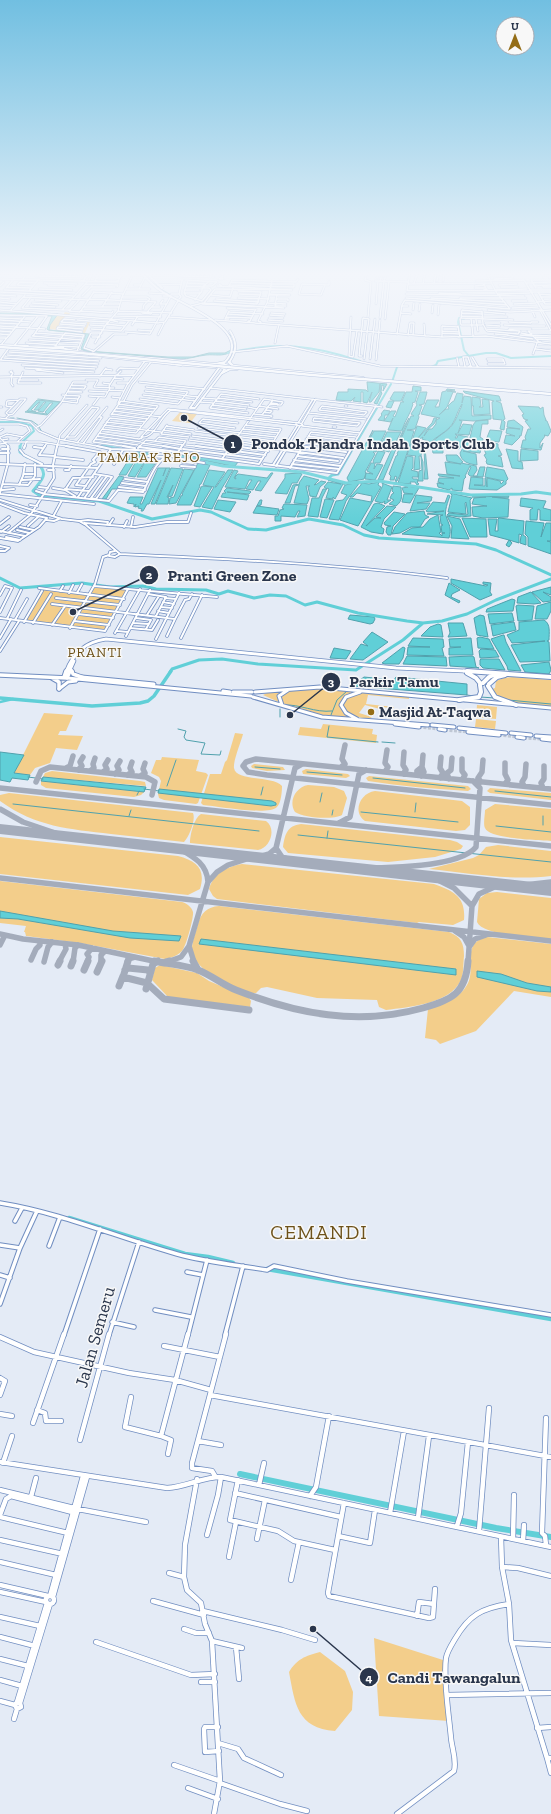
<svg xmlns="http://www.w3.org/2000/svg" width="551" height="1814" font-family="'Zilla Slab',serif">
  <style>
    .green { fill: #f3ce8b }
    .water { fill: #60cfd7; stroke: #50a1ad }
    .lines { fill: none; stroke-linecap: round; stroke-linejoin: round }
    .stream { stroke: #50a1ad; stroke-width: 1 }
    .canal { stroke: #60cfd7; stroke-width: 2.5 }
    .river-far4 { stroke: #60cfd7; stroke-width: 2 }
    .river-far3 { stroke: #60cfd7; stroke-width: 3 }
    .river-far2 { stroke: #60cfd7; stroke-width: 3.5 }
    .river-far1 { stroke: #60cfd7; stroke-width: 4.5 }
    .river { stroke: #60cfd7; stroke-width: 6 }
    .taxiway-far1 { stroke: #a4acbb; stroke-width: 5.5 }
    .taxiway { stroke: #a4acbb; stroke-width: 7 }
    .runway { fill: #a4acbb; fill-rule: evenodd }
    .minor-tunnel { stroke: #bfc7d4; stroke-width: 3; stroke-dasharray: 3 1.5; stroke-linecap: butt }
    .minor-far4-casing { stroke: #718ec1; stroke-width: 2.5 }
    .minor-far3-casing { stroke: #718ec1; stroke-width: 3.5 }
    .minor-far2-casing { stroke: #718ec1; stroke-width: 5 }
    .minor-far1-casing { stroke: #718ec1; stroke-width: 5.5 }
    .minor-casing { stroke: #718ec1; stroke-width: 6 }
    .major-far2-casing { stroke: #718ec1; stroke-width: 3 }
    .major-far1-casing { stroke: #718ec1; stroke-width: 4.5 }
    .major-casing { stroke: #718ec1; stroke-width: 5.5 }
    .highway-far2-casing { stroke: #718ec1; stroke-width: 3.5 }
    .highway-far1-casing { stroke: #718ec1; stroke-width: 4.5 }
    .highway-casing { stroke: #718ec1; stroke-width: 6 }
    .minor-far4 { stroke: #fff; stroke-width: 1.5 }
    .minor-far3 { stroke: #fff; stroke-width: 2 }
    .minor-far2 { stroke: #fff; stroke-width: 3 }
    .minor-far1 { stroke: #fff; stroke-width: 3.5 }
    .minor { stroke: #fff; stroke-width: 4.5 }
    .major-far2 { stroke: #fff; stroke-width: 2 }
    .major-far1 { stroke: #fff; stroke-width: 3 }
    .major { stroke: #fff; stroke-width: 3.5 }
    .highway-far2 { stroke: #fff; stroke-width: 2.5 }
    .highway-far1 { stroke: #fff; stroke-width: 3 }
    .highway { stroke: #fff; stroke-width: 4 }
    .highway-bridge-casing { stroke: #718ec1; stroke-width: 3.5; stroke-linecap: butt }
    .highway-bridge { stroke: #fff; stroke-width: 2.5 }
    .poi-dot { fill: #946d16; stroke: #f8f8f8; stroke-width: 1.5 }
    .labels { text-anchor: middle; stroke-width: 3; stroke-linejoin: round; paint-order: stroke }
    .far-quarter-label { font-size: 14px; letter-spacing: 1px; fill: #6d521a; stroke: #f8f8f8 }
    .poi-label { font-size: 15px; font-weight: bold; fill: #2a364c; stroke: #f8f8f8; text-anchor: start }
    .near-street-label { font-size: 18px; fill: #2a364c; stroke: #f8f8f8 }
    .near-quarter-label { font-size: 20px; letter-spacing: 1px; fill: #6d521a; stroke: #f8f8f8 }
    .leader { fill: none; stroke: #2a364c; stroke-width: 1.5 }
    .callout-dot { fill: #2a364c; stroke: #f8f8f8; stroke-width: 1.5 }
    .mark-label { font-size: 12px; text-anchor: middle; font-weight: bold; fill: #fff }
    .callout-label { font-size: 16px; text-anchor: middle; font-weight: bold; fill: #2a364c; stroke: #f8f8f8; stroke-width: 3; stroke-linejoin: round; paint-order: stroke }
  </style>
  <rect width="100%" height="100%" fill="#e4ebf6"/>
  <path class="green" d="M65 312 70 313 69 315H66L56 330 82 332 87 322H90L85 333 49 329 50 325 58 314 63 315Z
    M180 412 197 414 190 423 172 421Z
    M94 586 128 589 105 631 24 621 45 588 89 595Z
    M513 677 551 680V708C532 705 502 707 492 689L495 688 496 681 504 678Z
    M313 688 358 692 348 695 341 701V709L348 716 353 718 313 714 286 707 283 704 263 695 267 693Z
    M356 693H379L409 697V699L368 695 366 704 394 707V708L380 707V709L365 705 359 713 372 717 369 719C359 717 350 717 343 707L346 698Z
    M477 705 497 707 496 719 476 717Z
    M44 713 73 715 66 731H60L58 735 83 736 77 750 56 748 50 763 35 768 30 775 14 773Z
    M476 719 496 721 495 729 475 727Z
    M323 724 373 729 372 734 377 735 376 743 298 735 300 727 321 729Z
    M235 733 243 734C241 742 233 761 234 768 236 782 272 775 282 786 282 792 281 803 277 807 268 816 217 806 203 805L201 803 210 774H221L225 762 227 760Z
    M162 757 199 760 196 771 206 773 208 775 198 803 196 804 164 800 159 798 158 794 161 781 159 777 151 773 156 760H161Z
    M254 764 283 767 285 770 267 771 252 768 251 766Z
    M306 769 348 774 350 776 346 778 303 774 302 771Z
    M52 771 140 781 145 782 146 786 43 777 45 773Z
    M369 776 468 786 471 789 468 791C435 789 401 786 368 781L366 778Z
    M41 781 144 792 141 795 134 797 46 788 41 785Z
    M308 785 334 787 344 791 347 798 342 815C333 820 304 818 295 812 288 801 296 787 308 785Z
    M490 788 551 793V800L490 793 487 791Z
    M375 791 462 801 470 807V825L465 830 456 831 365 821C352 812 360 793 375 791Z
    M9 793 193 813C196 820 189 837 184 842 160 839 135 837 111 834 69 829 36 827 0 801V795Z
    M495 804 551 809V841C539 840 489 839 485 828 483 824 485 815 485 810Z
    M201 814 266 821C277 829 270 848 258 850L190 843C190 835 194 818 201 814Z
    M301 824 450 840 457 842 463 846 461 849 435 857 388 862 288 853 283 847C285 834 287 826 301 824Z
    M0 837 178 856C197 861 206 869 200 889L188 895 0 874Z
    M498 845 551 851V876C510 881 469 873 429 869L473 858 479 855 486 847Z
    M242 864 434 884C454 891 466 897 464 920L453 925 419 922 417 923 217 899 213 896 209 889C214 873 226 867 242 864Z
    M0 881 182 902C186 903 192 907 193 912 194 917 186 947 182 951 177 956 171 958 165 959L80 943 26 936 25 932H24L26 926 0 923Z
    M497 892 551 898V939C535 937 483 936 477 922L479 899 487 893Z
    M219 906 449 932C461 937 464 943 464 956 463 964 464 973 461 980 450 1004 409 1007 386 1010L379 1007 377 1000 317 998 267 987 261 988 256 993H251C233 986 193 972 192 949 192 941 196 932 198 924 201 913 207 907 219 906Z
    M487 937 551 944V997L514 991 476 1031 440 1044 436 1040 425 1038 428 1009C443 1005 459 999 467 985 477 968 460 943 487 937Z
    M160 965 197 973 209 981 249 998 251 1001 250 1007 168 997 152 980 155 968Z
    M374 1638 443 1660 444 1694 449 1721 379 1716Z
    M320 1652 345 1671 353 1692 352 1710 335 1731C297 1728 295 1704 289 1672 297 1659 305 1656 320 1652Z"/>
  <path class="water" d="M0 313 58 314 50 325 49 330 89 334 83 349 87 351 168 357H193L209 353H225L231 350V352C222 357 215 354 206 355 197 356 189 359 180 359L85 351 81 349 86 334 48 330 47 329 52 316 0 315Z
    M367 382 387 384 383 391 384 386 382 385 381 392 382 393 377 404 374 403 380 393V384L379 392 371 402H369L372 392 367 403 363 402V392H361V402L353 401 355 397 351 401 336 400 338 392H348V389L366 390 368 392Z
    M413 386 421 387V391H415L418 392 415 402 412 403 413 404C411 413 405 420 402 430L409 418 383 480H378L392 449 387 448 390 449 389 452 379 449 381 447 380 446 387 432H401L392 449H394L403 431 388 430 393 418 391 422 378 420 382 415 381 414 384 410 390 411 388 415H385L384 421 391 411H396L393 416 395 417 401 402H404L402 401 406 392H412Z
    M447 389 455 390 447 391 456 392H453L447 407 439 415 446 409H449L448 406 452 402 454 401 457 393 463 394 462 403 464 396 471 397 472 416 491 415V419L474 421 459 420 462 421 458 433 463 424 472 425 469 435 455 434 457 435 455 438H457L458 435 468 437 459 449 434 447 443 449V453H433L432 448 434 447 429 445C445 429 451 433 459 412 460 409 462 407 462 404 456 413 456 421 449 428 444 433 436 437 431 442L422 439 423 437 418 440 425 445 423 446 425 448 428 479H424L425 469 424 449 416 440 432 423 434 418H437L434 424 427 430 424 436 429 429H432L436 424V420L440 418 421 414 427 400H439L435 407H439L442 392 446 391Z
    M463 391 499 396 501 401H496L501 403 505 419 503 420 505 422 504 430 500 429 502 420 493 419 492 402 494 401 465 393Z
    M394 392H405L401 401H394L391 408 386 407 389 401H394L390 399Z
    M420 392H427L424 404 419 405 422 406 419 415H418L419 417 415 429 407 430 414 431 400 475 397 481H395L397 477 395 476 394 480H390L391 476 389 474 396 456 398 455 397 454 402 442 403 441 401 439 411 416H414L411 414 417 405 416 403Z
    M472 397 480 398 481 406 479 407H483L482 399 489 400 490 414 474 415 473 407 474 406H472Z
    M37 400 59 402H60L47 415 25 412 27 411 47 414 45 412 53 403H50L43 412 38 411 46 402H44L38 410H34L40 402H39L31 410 36 412 27 411Z
    M518 406 539 407 540 409 543 407 544 415 546 420H545L547 421 551 431 548 436 544 435 545 436 540 443V448L543 443 541 450 521 448 523 440H526L525 437 528 429H531L525 421 528 420 524 419 522 415 524 414Z
    M488 420V424H482L480 437 483 439 480 453 463 451 476 454 477 465C469 464 461 462 460 453L468 439 470 438 473 425 476 421Z
    M514 420 523 427 521 436H519L520 437 512 445 504 443 506 435 515 436 506 433 507 428 520 429 507 427 508 421Z
    M417 426 426 428 414 443 422 448 421 456 423 462V481H418L417 482 419 484 417 485 415 482H410L411 484 398 483 407 456 413 457V468L411 470 418 472V477H412L413 479H417L418 481 419 471 422 470 421 456H419L420 469 414 470 415 457 416 456 407 455Z
    M373 430 367 444 374 431H386L376 452H373L375 454 365 472 366 473 364 479 349 482 347 478Z
    M490 430 502 431 499 442 486 440Z
    M487 441 498 444V447L502 455 498 456 501 457 503 467 487 464 486 461 487 460 484 455 486 454 484 449Z
    M506 449 518 451V461L522 462 523 469 512 468Z
    M521 449 538 451V460L520 461Z
    M134 451 140 452 126 475H119Z
    M378 451 385 452 380 463H375L374 469 377 464 383 465 375 480 365 479 366 473 373 474 367 471 371 463H374L373 461Z
    M141 452 150 453 135 477 128 476Z
    M185 455 237 461 238 462 235 466H232L181 456Z
    M446 455H457L463 462 461 463 476 466 477 470 473 476H477L480 467H485L483 477 470 476 468 474 471 467 470 466 465 476 466 477 464 479 462 491 452 490V488L449 490 438 487 437 483 444 484 438 482 439 478H454L439 476 438 474 460 476 447 474 445 462 461 464 447 461Z
    M145 462 156 463H146L155 464 146 477H137Z
    M198 463 210 465 201 484 199 485 200 486 191 505H177L181 496 183 495 182 494Z
    M487 467 504 470 508 479 506 481V484L497 490 469 489 471 477 483 478V485H474L485 486V478H486L487 487V478L500 481 501 484 504 481 485 477Z
    M158 468H166L163 476 166 468H170L155 504H151L161 480 149 504H147L143 511H141L142 509 138 508 139 506 135 507 136 504 134 507V504L127 503 130 497H143L140 504H142Z
    M171 468 183 469 172 496 168 497 173 485 167 497 169 498 168 504H156Z
    M184 469 194 470 176 503 169 504 170 498 174 497Z
    M209 470 225 472 215 487H216L228 470H233L222 488 212 509 202 507 214 487 203 485Z
    M234 470 238 471 234 478 236 479 235 477 238 474 267 478 271 473H273L261 491 255 490 261 481H258L253 490 246 489 252 480H249L245 489 225 487Z
    M299 473 302 474 297 483H292L287 494 275 493 285 478V474Z
    M119 476 124 477 117 489H112L106 499H102Z
    M304 476 319 480 314 485 317 484 321 481 326 482 320 487 316 497 310 496 308 487 310 486H306L309 499 307 504 294 503 299 485 295 486 290 503H285L293 485 300 484 299 483Z
    M328 480 345 484H343L335 499 333 497V499L326 498 329 489 327 488 322 498 318 517 308 516 312 498H319L323 489H327L324 487 328 482 341 484Z
    M360 482 346 501 339 520 329 519 336 501 343 500 347 495 341 493 345 485Z
    M379 482 378 485 381 487 358 526 340 520 350 498 371 502 372 496 357 493 353 497H350L361 485V483L369 484Z
    M382 483 392 487 387 500H391L385 504 384 503 385 501 382 503 375 501 383 485Z
    M401 485 419 488 410 503 402 502 404 494H413L404 493 402 488 408 487Z
    M203 486 212 487 200 507 194 506 201 487Z
    M393 486 401 487C401 494 404 500 396 506L389 504 394 500 390 498 392 494 394 493 392 491Z
    M227 488 250 491 251 492 249 494 227 492 249 495 247 500 221 497 223 493H226L224 491Z
    M450 493 472 498 470 500 471 516 459 517 447 515 449 513 466 515 468 514 466 502 465 503 466 514 448 512 452 495Z
    M416 495 432 497 431 501 417 503H430L426 509 410 511Z
    M448 495 450 496C448 501 444 512 446 516 449 525 452 528 449 538L402 534 412 528 423 527 430 519 438 515 441 532 439 533 442 536V533H445H442L441 526 443 525 441 524 440 516 443 515 427 514 444 511 428 512 426 511 433 502 445 503Z
    M509 496 508 498 492 497 509 499 508 517 483 518 473 516 472 507 487 506 472 504 474 498 486 497H472Z
    M521 498 546 501 543 508 551 510V521L540 520V510L538 509 537 520H530V510L533 508 520 506Z
    M325 499 334 500 327 518 320 517Z
    M218 500 236 502 230 512 214 509Z
    M260 500H262L261 505 257 506 279 509 277 515 253 513Z
    M378 503 385 506 366 526 375 518H381L376 517 387 506 396 507 384 519 381 527 384 529 383 534 371 532 361 527 374 504Z
    M284 504 307 505 305 516 297 517 300 511H298L295 517 281 516V521H275V516H278L280 510 284 509 282 508Z
    M424 511 425 515 429 517 425 519 420 527H411L400 533 392 534 395 527 407 513Z
    M394 512 405 514 393 526 391 535H388L386 532 387 527 391 526 385 525 384 523Z
    M447 516 460 519 469 539 451 538 452 526Z
    M462 518 486 519 487 537H470Z
    M499 518 524 521 523 535 526 537V545L520 543 521 536 522 535 519 534V543L509 540 512 543 509 547 506 545 509 540 490 535 488 519H497L495 531H498V519Z
    M526 521 544 523 541 537 546 523H551V541H547L551 542V554L528 546V537L525 534Z
    M451 579 486 586 488 585 483 584V582L491 583 490 592 492 595 480 600 451 583Z
    M449 583 460 590 452 594 451 597 460 601 459 603 445 595Z
    M551 587V595L543 592 551 597V601L543 602 532 592Z
    M531 592 541 603 534 604 517 603 518 597Z
    M512 599 515 600 513 611 486 612 487 609Z
    M551 602V611L547 619H535L537 606Z
    M518 605 534 606 532 620 518 621 516 606Z
    M512 613 514 621 490 624 488 614Z
    M350 615 374 617 375 619 373 623 370 624 348 619Z
    M480 615 484 616 488 637 477 635 474 618Z
    M544 620C551 624 549 633 549 640L547 641 549 642 550 661 520 662 511 645 545 641 512 643 507 635 519 630V622Z
    M514 622 516 630 493 636 491 625Z
    M448 623H463L467 636 448 637 450 633Z
    M438 624 441 625 443 637 421 636 430 627Z
    M372 632 388 642 363 660 350 659 361 644 368 646 363 642Z
    M503 635H504L506 642 521 671 508 670 507 666 491 639Z
    M480 637 489 639 494 649 478 648 477 638Z
    M413 638 443 639 444 647 442 648 444 656 407 655 408 647H430L408 646Z
    M471 638 473 655H449V648L461 647H450L449 639Z
    M403 647 405 648 403 658 399 664H385L382 663Z
    M334 648 351 651 346 659 330 658Z
    M481 649 495 650 499 657 480 658 479 651Z
    M407 656 446 657 447 666 403 664Z
    M472 656 474 657 476 667 479 668 450 666 449 657Z
    M481 659H499L505 670 483 668 480 665V660Z
    M549 662 551 670 549 674 525 672 521 665Z
    M364 677 394 680 396 677 467 684V695L352 686Z
    M0 752 24 755 14 773 30 775 28 780 12 778 10 782 0 780Z
    M43 777 146 787 144 792 41 781Z
    M159 789 272 801 276 803V805L271 806 158 793Z
    M0 911 113 931 181 936 179 941 130 938 18 919 0 918Z
    M201 939 456 969V975L199 944Z
    M477 971 501 974 527 983 551 987V992L537 991 477 977Z"/>
  <g class="lines">
    <path class="stream" d="M149 280 160 288
      M161 289 171 295
      M220 325 231 336
      M38 399 61 402
      M10 418H14
      M17 418 32 421 39 426
      M39 427 42 432
      M396 481 397 484
      M351 688 354 686
      M467 695 473 696
      M480 697 495 698
      M508 700 551 704
      M284 705C300 704 315 713 332 711
      M280 709V717
      M331 715 337 700 347 691
      M329 726 327 737 378 742
      M178 729 186 731 184 737 186 740 205 743 201 754 220 755 221 751
      M382 742 395 743
      M255 767 280 769
      M307 772 342 775
      M28 777 43 779
      M373 778 465 788
      M167 786 176 760
      M144 789 159 791
      M495 791 551 797
      M137 795 139 791
      M261 795 263 787
      M320 802 322 793
      M13 804 259 831
      M361 812 458 822
      M415 812 416 803
      M332 815 333 810
      M129 816 131 810
      M543 816V825
      M496 826 551 832
      M298 835 551 862
      M327 838 328 831"/>
    <path class="canal" d="M0 702 13 699"/>
    <path class="river-far4" d="M464 319 459 318 458 322 464 350 468 355
      M457 337H472
      M228 353C276 341 313 345 360 361
      M395 366H412
      M431 367 436 365 438 361 486 353H496L511 358 551 356
      M392 382 397 367
      M378 406 391 384
      M0 422H20L32 426 34 431 22 442 20 447
      M100 446 109 447
      M354 447 377 408"/>
    <path class="river-far3" d="M20 446V452L27 457
      M102 446 121 449
      M162 450 180 457 223 466 302 472 346 483 379 481 471 495 521 494 536 492 551 494
      M34 460C51 474 42 479 33 491L39 495 99 501 152 519 200 510 211 512 248 529 266 530 309 519 343 525 364 535 379 538 476 544 496 550 551 575
      M329 478 332 475 338 474 354 446
      M0 578 20 588 82 583 110 587 143 586 156 589 206 590 219 594 228 591 254 598 270 595 286 596 305 605 317 602 358 613 407 621 423 623 442 621 467 614 496 600 551 579
      M170 672 172 669 199 660 222 659 258 664 356 670 403 640 423 623"/>
    <path class="river-far2" d="M0 698 92 706 140 703 148 701 154 696 171 671"/>
    <path class="river-far1" d="M69 1218 185 1254 208 1257 233 1263
      M267 1269 551 1319"/>
    <path class="river" d="M240 1474 496 1528 551 1537"/>
    <path class="taxiway-far1" d="M462 759V771L465 775 462 780
      M505 763V774L508 780 505 784
      M341 767 345 764 342 759 345 745
      M422 767 424 772 421 776 417 771Z
      M422 767 423 755
      M66 768 70 766 73 756
      M78 770 82 766 80 762 83 757
      M90 771 94 768 93 764 95 758
      M103 772 107 769 105 765 108 760
      M385 772 388 767 385 763 387 750
      M115 774 119 770 117 766 120 761
      M403 774 406 770 403 765 404 752
      M127 775 132 772 130 768 132 762
      M140 776 145 773 143 769 145 763
      M440 778 443 773 440 768 441 757
      M449 779 447 773 451 770 452 758
      M36 782 41 771 50 767 146 777 155 782 152 795
      M481 782 478 778 482 772 483 760
      M524 786 522 782 525 777 526 764
      M0 788 551 846
      M543 788 541 783 544 779V766
      M551 789 256 759 246 762 243 766 248 772 267 775 551 805
      M0 809 23 822 64 836
      M339 823 350 817 359 774 366 770
      M0 831 7 830
      M276 848 282 857 294 861
      M180 849C194 857 207 864 208 882
      M259 857 269 854 276 848 295 768 302 764
      M358 868C384 868 459 868 476 847L480 788 473 781
      M430 876 454 888 472 906 468 962
      M0 878 551 941
      M515 886 551 882
      M472 906 479 894 501 884
      M455 931 464 937 469 946
      M0 934 23 939 78 945 158 962
      M0 945 5 935
      M470 946 475 939 486 935
      M31 960 36 949 40 945 39 941
      M44 962 48 947 52 942
      M59 962 66 949 65 944
      M73 962 75 948 78 945
      M87 962 89 957 87 954 92 948
      M101 962V955L105 951
      M127 962 128 959 135 957
      M167 962 181 957 189 946
      M194 962 189 946 208 882 217 872 228 865 253 857"/>
    <path class="taxiway" d="M128 961 123 977 147 983
      M154 961C168 964 184 965 198 970 211 975 223 985 236 990 297 1014 358 1026 423 1008 452 1000 466 993 468 961
      M193 961 198 970
      M166 962 170 961
      M58 965 60 961
      M71 966 73 961
      M84 970 88 961
      M125 970 128 968 148 970 150 973
      M97 972 102 961
      M119 986 123 976
      M150 986 164 999 249 1010
      M146 989 153 964 158 961"/>
    <path class="runway" d="M0 824 551 884V896L0 834Z"/>
    <path class="minor-tunnel" d="M419 727 439 729
      M445 730 468 732
      M499 735 517 737
      M524 738 542 739"/>
    <g class="minor-far4-casing">
      <path id="minor-far4" d="M38 272 88 273
        M158 272 205 273
        M367 272 365 280 371 282 368 317
        M542 272 544 278H548
        M0 273 16 274
        M99 273 122 274
        M542 274 551 273
        M133 275H142
        M147 275 214 277V272
        M36 276 86 277
        M97 276H121
        M490 276 503 275
        M96 278H120
        M221 278 223 279H219Z
        M222 278 223 272
        M377 278 379 272
        M0 279 119 282
        M23 279 27 272
        M494 279 513 278 509 272
        M89 280 93 272
        M153 280H183
        M185 280 217 282 212 286H203
        M188 280 184 293 186 296 202 301 211 290 209 288H202
        M81 281 84 280 89 272
        M97 281H95L99 272
        M116 281H118L123 272
        M375 281 408 282
        M380 281 383 272
        M437 281 439 272
        M443 281 444 272
        M476 281 524 280 551 325
        M155 282H180
        M231 282 247 283
        M44 283 77 284
        M187 283 205 284
        M248 283 272 284
        M414 283 418 272
        M483 283 487 290H484
        M526 283 551 282
        M85 284 118 285 117 287
        M219 284 223 287
        M273 284H294V287
        M408 284 491 283
        M423 284 425 272
        M434 284 436 272
        M48 285 75 286
        M134 285H141
        M158 285 181 284
        M230 285 294 287
        M325 285 321 295 299 294 302 284 329 285V281
        M499 285 517 284
        M0 286 4 282
        M33 286 17 285 20 282 36 283
        M186 286 204 287
        M229 286 232 280 296 282 298 279
        M475 286 485 285
        M534 286 551 285
        M7 287 31 288
        M91 287H115
        M501 287H518
        M543 287H551
        M6 288 14 279
        M475 288H486
        M536 288 531 280H551
        M39 289 72 290
        M126 289H150
        M139 289 145 277
        M216 289 292 290 217 286
        M4 290 75 293
        M184 290H199
        M407 290 529 291
        M495 290 527 289
        M530 290H551
        M29 291 39 279
        M407 291 410 272
        M0 292 73 296
        M93 292 123 294
        M531 292H551
        M538 292 545 304H551
        M149 293 167 294
        M184 293H201
        M439 293 461 294
        M171 294H179
        M239 294 261 295
        M270 294 290 295H270
        M406 294 524 296
        M498 294 530 293
        M539 294 551 295
        M0 295 16 296
        M211 295 230 297 233 288
        M277 295 275 306H286
        M82 296 92 286
        M163 296H170
        M23 297 88 300
        M122 297H147
        M541 297H551
        M0 298 10 299
        M238 298 269 299
        M406 298 507 305
        M431 298 505 302
        M460 298H526
        M80 299 70 310H62L87 282
        M89 299 156 302 148 311
        M179 299 181 297 179 294 182 281
        M216 299 259 302
        M276 299H288V301
        M35 300 61 301
        M163 300 160 304H167
        M195 300 202 291V287L210 281
        M405 300 510 309 496 292 486 272
        M214 301 257 304 261 292 238 291
        M512 301H527
        M0 302 17 304
        M537 302 551 301
        M32 303 58 305
        M204 303 215 289
        M268 303 286 304H282
        M268 303 277 304
        M104 304H119
        M202 304 284 308 203 303
        M376 304 378 281
        M514 304 536 303
        M0 305 15 306
        M30 306 55 307
        M191 306 203 303
        M402 306H408
        M83 307H118
        M102 307 112 292
        M152 307H160
        M22 308 62 310
        M22 308 31 297
        M227 308 256 310
        M512 308 538 307
        M143 309 144 305 150 299 147 297
        M0 310 158 323 165 322 178 301
        M413 310 414 303
        M488 310 510 312 551 310
        M532 310 535 317
        M540 310 551 331
        M10 311 25 295
        M69 311 80 312
        M80 311 112 313 113 311
        M118 311 172 313
        M229 311 225 319H229
        M419 311 420 304
        M482 311 483 324 487 331 518 334
        M80 312 94 292
        M229 312 263 314
        M482 312 462 310 461 318 513 320
        M484 312 505 314
        M142 313 151 314 152 312
        M271 313 285 314
        M401 313 411 314
        M432 313 433 305
        M462 313 482 314
        M228 314 253 316
        M0 315 47 316
        M270 315 284 316
        M438 315 439 305
        M115 316 161 317
        M461 316 482 317
        M169 317 210 320
        M226 317 251 318
        M351 317 349 356 353 357 357 331
        M484 317H507
        M0 318 23 319
        M269 318H283
        M380 318 384 281 387 272
        M385 319 389 281
        M460 319 461 325H482
        M471 319 473 335
        M0 320 31 322
        M77 320 89 321
        M110 320 118 322
        M215 320 442 337 486 336 551 344
        M268 320 283 321
        M476 320 478 331
        M90 321 108 322
        M248 321H250L256 309
        M61 322 86 324
        M61 322 64 319 75 320
        M261 322 258 321 267 303 272 281
        M509 322 531 323
        M531 322H538
        M0 323 19 324
        M485 323H500
        M60 324 85 326
        M106 324 125 326
        M424 324 425 336
        M90 325 105 326
        M132 325 138 316
        M486 325 500 326
        M504 325 532 326
        M0 326 45 329
        M458 326 460 337H458
        M532 326H545
        M58 327 57 329 82 332
        M58 327 83 329
        M0 328 14 329
        M91 329 121 331 129 321
        M485 329 520 331 518 334
        M509 329H531
        M138 330 152 331
        M0 331 12 332
        M442 331 459 332
        M125 332 150 334 171 296
        M35 333 63 335
        M442 333 459 334
        M521 333 531 335
        M530 333H551
        M0 334 10 335
        M397 334 402 305 405 300
        M495 334 508 335
        M64 335 83 337
        M158 335 164 323
        M408 335 410 323H414L413 335
        M506 335 533 339
        M520 335 532 336
        M532 335 551 336
        M32 336 82 340
        M33 336 47 316
        M92 337H100
        M442 337V326L458 327
        M535 337 551 338
        M0 338H7
        M537 339 551 340
        M29 340 81 343
        M541 342H539L528 331H550
        M26 343 56 345 65 333 84 335 77 351
        M95 343 105 326 118 311 122 297 134 272
        M275 343 279 324
        M1 345 25 316
        M14 346 38 316
        M55 346 79 347
        M537 347H551
        M536 349 551 351
        M93 351 84 348 91 333H102
        M9 352 101 358
        M232 352 287 346 380 366 551 368
        M92 353 114 334H127
        M533 354 537 343
        M7 355 99 361
        M362 356H359L363 318 369 319 367 333
        M472 357 478 367
        M4 358 98 364
        M457 358 459 367
        M1 359 9 348
        M364 359 367 334
        M370 359 375 319
        M487 359H503L505 364H488
        M0 360 97 367
        M376 360 380 320
        M488 361H504
        M22 365 95 369
        M465 366 463 357H468L471 366H469
        M25 368 94 372
        M105 369 112 370
        M36 370 63 373
        M117 371 120 368 139 369
        M23 372 18 383H41
        M117 375 121 371
        M11 376 13 373 10 372 12 371
        M12 376 11 383 13 386
        M100 376 106 368
        M0 377 134 375
        M114 378 123 379
        M18 380H38
        M86 380H98L94 387 114 388
        M139 382 205 389
        M103 383 110 384
        M117 383H129
        M70 388 84 389 86 386 71 385
        M210 388 382 407
        M109 390 124 391
        M89 391 108 392
        M145 391 198 397
        M68 392H82L69 391
        M62 395 80 396 78 399 65 398
        M143 395 195 401
        M89 396 105 397 110 388 109 386 116 375
        M112 397 120 398
        M202 398 216 399
        M218 398 252 402
        M20 399H26L13 414 9 415 6 413Z
        M140 399 178 404 188 392 146 387
        M62 401 77 403 78 399
        M124 401 132 385 151 362
        M215 401 249 405
        M200 402 213 403
        M118 403 127 385 145 361
        M118 404 156 409
        M93 405 99 397
        M212 405 246 409
        M269 405 278 404 271 403
        M259 406 278 409
        M322 406 367 412 364 415 319 410Z
        M345 406H347
        M0 407H2
        M12 407 6 406 7 401 19 400
        M248 407 257 409
        M116 408 153 412
        M114 411 161 417
        M264 412 270 413 272 411 266 410
        M248 413 210 408 221 394 259 399
        M309 413 366 419
        M112 414 148 419
        M254 414 272 416 271 417
        M262 415 273 400
        M0 418 30 422 39 431 58 439 102 447
        M6 418 9 415
        M314 418 360 423 357 426 313 421Z
        M106 422 142 426
        M199 423 203 419 238 423
        M199 423 235 428
        M298 423 313 399
        M302 423 316 399
        M0 424H19L27 426 30 431 18 441
        M296 424 299 426 303 425 300 423 168 409 141 437C155 439 160 416 171 410L296 425
        M104 425 161 432
        M167 425 161 434 189 437
        M246 425 281 429 270 447
        M166 426 194 430
        M302 426 360 433
        M37 427 41 425 61 403 73 382H87
        M333 427H336
        M198 428 276 437
        M102 429 136 433 158 406 121 401 111 415
        M243 429 279 433
        M163 430 191 434
        M0 431 3 429
        M195 431 274 441
        M99 433 139 439 142 438
        M97 436 141 442
        M192 436 271 446
        M308 436 348 441
        M0 437 7 434 23 437
        M0 438 9 447
        M95 439 138 445
        M306 439 353 445
        M2 440 8 439
        M64 440 92 407 99 408 75 437H67
        M189 440 241 447
        M155 441 159 437 186 441 181 447
        M5 442H41L72 447
        M77 443 107 407
        M142 443 170 447
        M272 443 285 445
        M304 443 338 447
        M0 444 6 443
        M83 444 102 417H99
        M186 445 204 447
        M288 445 307 447
        M24 447 27 441
        M34 447H36
        M44 447 47 443
        M57 447 60 435 87 405
        M130 447 93 442 110 418 145 422
        M139 447H141
        M139 447 146 440 184 445
        M230 447 264 399 283 402 281 405H277
        M284 447 297 426
        M287 447 300 426
        M302 447 311 432 356 437
        M352 447 376 406"/>
    </g>
    <g class="minor-far3-casing">
      <path id="minor-far3" d="M45 446 39 455 55 456
        M66 446 99 452
        M97 446 111 449 161 451 176 458 204 463
        M123 446 135 448
        M163 446 181 449
        M196 446 265 455
        M234 446 268 451
        M299 446 346 452
        M330 446 351 449
        M34 447 42 448
        M139 447 178 452 182 446
        M24 448 25 446
        M138 448 140 446
        M269 448 343 458
        M2 449H9
        M183 449 262 459
        M20 450 24 455 42 464
        M0 453H9
        M180 453 259 464 270 446
        M120 455 128 456
        M148 456 164 457
        M297 456 338 461
        M55 457 83 460
        M147 459 160 461
        M222 459 231 446
        M294 460 341 466
        M183 462 193 463
        M0 464 98 468
        M114 464 123 450
        M264 464 337 473 353 446
        M292 464 339 469
        M273 465 285 446
        M181 466 195 467
        M276 466 288 446
        M290 468 303 446
        M48 470H54
        M65 470H69L71 466
        M24 474H33
        M94 474 107 476
        M107 476 112 477 96 499 91 498Z
        M125 479 148 482
        M22 480 40 479
        M122 483 146 486
        M3 484 28 485 35 476V464
        M19 485 23 476 25 464
        M86 486 76 485 91 464 95 462 93 460 100 452
        M39 487 48 488
        M119 487 145 490
        M53 488 65 490
        M65 489 89 491
        M2 490 14 489
        M36 491 45 494
        M0 493 8 463V446
        M0 494 94 504
        M44 494 109 501 118 490 143 492C150 479 155 460 170 455
        M75 496 65 490 73 478 93 477
        M78 497 111 449
        M85 497 101 475
        M0 500 62 519 79 521 86 525 120 554 115 557 109 556 110 552 115 551
        M0 504 24 513 47 518 39 527 18 541 0 538
        M30 505 37 506
        M31 514 54 478 53 465 57 446
        M54 515 61 502
        M46 520 54 521 59 519
        M79 521 88 520 108 522 107 525
        M84 523 135 527 167 522H188L191 513
        M0 524 9 517
        M109 525 113 519
        M28 526 39 516
        M20 527 34 530
        M124 527 127 521
        M131 527 133 517
        M17 530 29 533
        M0 531 25 536
        M1 532 9 526
        M8 533 30 515
        M6 537 20 540
        M0 546 9 548
        M0 551H5L9 548
        M120 554C229 559 338 564 447 578
        M94 586 217 597
        M39 588 124 599
        M60 591 63 586
        M69 593 73 585
        M77 593 82 584
        M148 594 166 597 156 616
        M0 595 5 586 12 588 0 612
        M56 598 120 605
        M165 598 176 599
        M163 602 174 604
        M52 604 167 618
        M161 607 172 608
        M158 611 169 613
        M78 614 113 618
        M147 615 159 596
        M0 618 105 631 128 589
        M136 618 151 620 146 629
        M166 618 175 619 167 636
        M7 619 21 590
        M175 619 185 600 189 599 192 594
        M15 620 27 599
        M74 621 109 625
        M24 622 42 591
        M33 623 51 594
        M133 623 149 624
        M52 625 65 606
        M70 628 95 584 103 557 109 555
        M130 628 152 630 158 620
        M117 631 128 632
        M115 633 140 589
        M126 636 150 590
        M0 638 11 619
        M181 638 202 595
        M156 639 179 593
        M0 651 19 621"/>
    </g>
    <g class="minor-far2-casing">
      <path id="minor-far2" d="M82 677 154 684
        M67 678 251 696
        M59 689 68 682 76 681
        M223 691 230 692
        M233 692H252
        M255 692 320 687 460 700
        M253 697 322 717 428 725
        M465 700 551 708
        M282 705 279 696 288 690
        M357 719 346 713 341 705 346 697 360 692
        M395 724 419 727
        M432 725 454 727
        M459 728 506 733
        M439 729 445 730
        M468 732 499 735
        M511 733 531 735
        M536 736 551 737
        M517 737 524 738
        M542 739 551 740"/>
    </g>
    <g class="minor-far1-casing">
      <path id="minor-far1" d="M0 1203C62 1213 116 1237 177 1254 206 1262 237 1265 267 1270L274 1266 347 1281 551 1315
        M15 1221 22 1208
        M0 1245 20 1248
        M49 1246 60 1217
        M187 1272 203 1275
        M0 1275 10 1278
        M0 1304 20 1248 37 1211
        M155 1310 191 1317
        M112 1322 134 1327
        M64 1335 100 1229
        M109 1335 139 1242
        M188 1335 207 1260
        M225 1335 243 1266"/>
    </g>
    <g class="minor-casing">
      <path id="minor" d="M0 1337 34 1352 129 1373 175 1380 211 1390
        M164 1346 220 1357
        M0 1378 5 1381 0 1395
        M210 1395 551 1457
        M131 1397 125 1427 161 1436 188 1334
        M37 1410 45 1413 46 1421H61
        M0 1414 12 1416
        M546 1418 542 1533 545 1536 546 1545
        M33 1423 64 1334
        M161 1436 171 1440 168 1454
        M80 1440 109 1334
        M198 1441 221 1445
        M0 1462 167 1488C186 1487 202 1477 221 1477L551 1547
        M3 1463 12 1436
        M215 1476 212 1471 192 1468V1463L226 1334
        M197 1479 185 1545 184 1577 187 1590 201 1603 205 1624 212 1641 220 1781 214 1814
        M238 1480 230 1520 278 1531 294 1541 335 1550
        M259 1485 264 1463
        M0 1490 78 1509 146 1522
        M235 1493 341 1517
        M310 1496 316 1487 329 1416
        M31 1497 36 1478
        M344 1503 328 1593 329 1596 429 1618 433 1617 435 1589
        M390 1513 404 1431
        M0 1515 6 1499 11 1496 76 1513
        M0 1517 68 1533
        M418 1518 429 1436
        M457 1526 461 1513 468 1442
        M479 1531 489 1408
        M207 1535 218 1495 221 1477
        M338 1536 370 1543 375 1510
        M501 1537 502 1567 509 1604 511 1640 547 1758H551
        M257 1539 265 1500
        M513 1539 514 1495
        M0 1540 63 1554
        M523 1541 524 1525
        M229 1557 236 1522
        M0 1562 56 1575
        M502 1567 518 1568 551 1576
        M169 1573 184 1577
        M291 1580 299 1542
        M0 1585 48 1596
        M0 1592 46 1602
        M50 1596 83 1476
        M46 1600a4 4 0 1 1 8 0a4 4 0 1 1-8 0Z
        M53 1597 87 1477
        M153 1601 204 1615
        M203 1611 282 1630 315 1640
        M417 1616 419 1602 434 1604
        M0 1617 40 1626
        M184 1629 196 1633H209
        M0 1637 35 1646
        M212 1641 242 1648
        M96 1642 191 1675 215 1674
        M513 1643 551 1645
        M236 1647 239 1679
        M0 1659 28 1666
        M0 1680 22 1686
        M201 1682H215
        M447 1695 551 1693
        M0 1701 15 1705
        M17 1702 20 1703 21 1707 17 1709 15 1705Z
        M17 1702 47 1603
        M20 1703 50 1604
        M14 1719 17 1709
        M218 1727H205L204 1729 205 1752 219 1751
        M537 1728 551 1727
        M218 1743 238 1749 244 1758 281 1775
        M547 1758 551 1773
        M174 1765 220 1781
        M220 1783 280 1804 307 1811
        M188 1788 218 1799
        M397 1814 454 1771C457 1760 452 1749 451 1738 449 1715 443 1679 446 1658 447 1652 452 1644 455 1639 469 1615 482 1608 509 1604"/>
    </g>
    <g class="major-far2-casing">
      <path id="major-far2" d="M141 272C147 279 153 286 161 291 182 305 258 331 223 364
        M145 272 162 288
        M230 331C237 342 237 350 230 361
        M0 345 28 346
        M60 348 87 353
        M90 355 181 365
        M144 361 145 358H151L215 364 225 362
        M223 364 229 366 225 369 217 366Z
        M190 408 219 368
        M190 408H195L224 370"/>
    </g>
    <g class="major-far1-casing">
      <path id="major-far1" d="M71 670 72 672
        M66 672C73 653 85 642 106 639L396 668 464 671
        M69 672 74 661"/>
    </g>
    <g class="major-casing">
      <path id="major" d="M72 671 73 674 84 678
        M0 675 67 678 70 671
        M64 677 66 671
        M52 678 59 682V689"/>
    </g>
    <g class="highway-far2-casing">
      <path id="highway-far2" d="M15 347 63 348
        M161 362 173 363
        M229 362 233 366 363 378
        M176 364 215 367
        M222 373 230 369H237"/>
    </g>
    <g class="highway-far1-casing">
      <path id="highway-far1" d="M464 671 481 672"/>
    </g>
    <g class="highway-casing">
      <path id="highway" d="M467 671 551 677
        M467 673 476 678 480 683
        M483 683 489 677 496 674
        M489 684 497 677 505 675
        M488 686 495 697 516 705
        M459 700 479 697 481 692 480 685"/>
    </g>
    <use href="#minor-far4" class="minor-far4"/>
    <use href="#minor-far3" class="minor-far3"/>
    <use href="#minor-far2" class="minor-far2"/>
    <use href="#minor-far1" class="minor-far1"/>
    <use href="#minor" class="minor"/>
    <use href="#major-far2" class="major-far2"/>
    <use href="#major-far1" class="major-far1"/>
    <use href="#major" class="major"/>
    <use href="#highway-far2" class="highway-far2"/>
    <use href="#highway-far1" class="highway-far1"/>
    <use href="#highway" class="highway"/>
    <g class="highway-bridge-casing">
      <path id="highway-bridge" d="M0 347 70 352 312 375 551 394"/>
    </g>
    <use href="#highway-bridge" class="highway-bridge"/>
  </g>
  <linearGradient id="sky" x2="0" y2="1"><stop stop-color="#71bfe1"/><stop offset="0.52" stop-color="#f3f6fb"/><stop offset="1" stop-color="#f3f6fb" stop-opacity="0"/></linearGradient>
  <rect width="551" height="526" fill="url(#sky)"/>
  <circle class="poi-dot" cx="371" cy="712" r="4"/>
  <g class="labels">
    <g class="far-quarter-label">
      <text x="149" y="462">TAMBAK REJO</text>
      <text x="95" y="657">PRANTI</text>
    </g>
    <g class="poi-label">
      <text x="379" y="717">Masjid At-Taqwa</text>
    </g>
    <g class="near-street-label">
      <text transform="translate(95 1337) rotate(-74)" y="6">Jalan Semeru</text>
    </g>
    <g class="near-quarter-label">
      <text x="319" y="1239">CEMANDI</text>
    </g>
  </g>
  <path class="leader" d="M184 418L233 444M73 612L149 575M290 715L331 682M313 1629L369 1677"/>
  <g class="callout-dot">
    <circle cx="184" cy="418" r="4"/>
    <circle cx="73" cy="612" r="4"/>
    <circle cx="290" cy="715" r="4"/>
    <circle cx="313" cy="1629" r="4"/>
    <circle cx="233" cy="444" r="10"/>
    <circle cx="149" cy="575" r="10"/>
    <circle cx="331" cy="682" r="10"/>
    <circle cx="369" cy="1677" r="10"/>
  </g>
  <g class="mark-label">
    <text x="233" y="448">1</text>
    <text x="149" y="579">2</text>
    <text x="331" y="686">3</text>
    <text x="369" y="1682">4</text>
  </g>
  <g class="callout-label">
    <text x="373" y="449">Pondok Tjandra Indah Sports Club</text>
    <text x="232" y="581">Pranti Green Zone</text>
    <text x="394" y="687">Parkir Tamu</text>
    <text x="454" y="1683">Candi Tawangalun</text>
  </g>
  <g transform="translate(515 36)"><circle r="19" fill="#f8f8f8" stroke="#a6aab3"/>
  <path d="M0-3L7 15L0 10L-7 15Z" fill="#946d16"/>
  <text y="-6" font-size="11" font-weight="bold" text-anchor="middle" fill="#2a364c">U</text>
  </g>
</svg>
